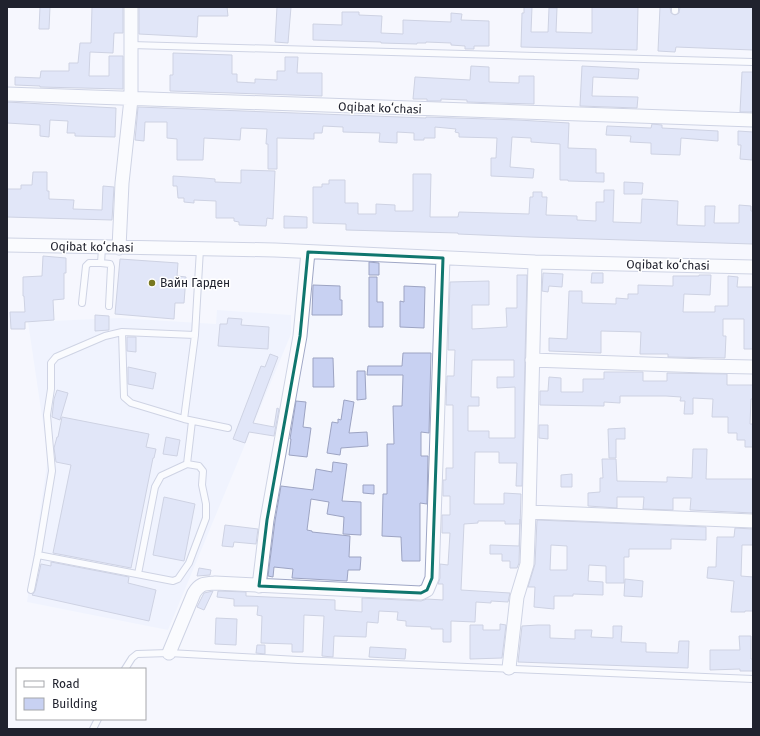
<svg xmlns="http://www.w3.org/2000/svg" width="760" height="736" font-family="'Fira Sans',sans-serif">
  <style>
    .built { fill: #e9eefe }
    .building { fill: #c8d1f2; stroke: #9da4c3; fill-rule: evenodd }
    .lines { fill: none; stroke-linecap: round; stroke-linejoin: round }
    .lane-casing { stroke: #9fa7c6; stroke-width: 8 }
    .street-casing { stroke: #9fa7c6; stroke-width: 15 }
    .lane { stroke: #fff; stroke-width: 6 }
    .street { stroke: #fff; stroke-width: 13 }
    .marked { fill: none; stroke: #0f766e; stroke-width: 3; stroke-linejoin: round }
    .poi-dot { fill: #78781f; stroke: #fff; stroke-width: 1.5 }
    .labels { text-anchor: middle; stroke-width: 3; stroke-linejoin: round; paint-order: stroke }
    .street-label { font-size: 12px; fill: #20222e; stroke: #fff }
    .poi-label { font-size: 12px; fill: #20222e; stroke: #fff; text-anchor: start }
  </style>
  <rect width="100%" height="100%" fill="#f5f7fe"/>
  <path class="built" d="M217 310 291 315V334L168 630 27 602 48 457 28 322 119 318 216 324Z"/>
  <path class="building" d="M40 7H50L49 29H39Z
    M92 7H123V33H114L113 53 90 52 89 76H109V56H123V89L40 87V86L15 85V77L40 78 41 71H69V63H78L80 43H91Z
    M139 7H227L228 16H198L197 37 139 34Z
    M277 7H291L288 43 275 42Z
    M524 7H532L531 32H548L549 8H557L556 32 592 33V7H638L637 50 521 47 522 13H524Z
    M660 7H670L671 13 675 15 679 13 680 7H753V50L676 47 675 52 658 51Z
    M342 12H359V15L382 16 381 33 403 34V20L451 22V13L462 14 461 20 489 21V46H474V49H465V46L451 45V43L426 42V43H417V44L381 43V42L313 40V24L342 25Z
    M173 53 232 55V74H237V82L255 83V79L277 80V71H285V57H298L297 73H322V96L170 91V75H173Z
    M471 66 489 67V82L519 83V76H534V104L467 102V100L441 99V101H427V99H413L415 77 470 80Z
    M582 66 639 69 638 79 593 77 592 96 638 97 637 108 580 106Z
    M742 72H753V112H740Z
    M7 102 116 108 115 137 75 136V133H67L68 121 50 120 49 137 40 136V125L7 123Z
    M138 107 426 118V117L518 120 569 123 568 148 596 149V173H604V182L568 181V180H560V144L531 142V138L512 137 510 167 534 169 533 178 491 176V158H496L497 138 459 137V133L455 132 456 129 435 127V138H424V140H414V133L397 132V143L379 142 380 133 343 132V127L323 126 322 133H314V139L277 138V169H268V144H266L267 129 241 128 240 140 204 138 203 160H177V139L167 138V122H145L144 141 135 140Z
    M652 124 662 125V128L718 131V141L681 138 680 155 651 154V143L630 142 631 136 606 135 607 126 651 128Z
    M738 131 753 132 752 160 740 159 741 145H738Z
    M241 170 275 171 273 219 267 218 266 226 239 225V222L234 221V218H216V201L194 200V203L184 202V198H178L177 186H173V176L204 178 215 179V182L241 183Z
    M33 172H47V191H49V199L74 200 73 209 102 210 103 186 114 187 112 220 7 217V189H21V185H32Z
    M413 174H431L430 217H458L459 212 529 214 530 197H533V192H542V197H547L546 215 577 216V220L596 221V202H604V190H614L613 222 641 223 642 199 678 201 677 225 705 226V206H715L714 223H739V205L751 206V211H753V244L529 237 458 234V233L346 230V224L313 223V187H322V184H329V180H345V203H358V214H376V204L395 205V211H413Z
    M624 182 643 183 642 194H624Z
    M284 216 307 217V228H284Z
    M43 256 66 258V273H64V299L53 300 54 320 25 322V329H11L10 312H25L24 296H23V277L42 276Z
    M120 259 178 263 177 276 186 277 184 303H175L174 319 115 314Z
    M369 262 379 263V275H369Z
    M543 273 563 274 562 287 549 286 548 292 542 291Z
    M592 273H603V283H591Z
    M517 275H527L522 486H516L517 463H499V452H475L474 504H504V493L521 494 519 563 517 568H510V561H502V554H490V545L519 546 520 519V524H505V521H478V523L464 524 461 590 510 593 508 602 491 601V603L476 602 475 622 451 621V642H443V629H431V627L406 626V621L397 620 398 612 379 611 378 623 367 622 366 637 334 636 333 657 322 656 324 616 304 615 303 652H292V644L261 643 262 616 257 615 258 606H234V599L217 597 218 591 246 592V596L335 600V610L362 612V598L421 601 427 599 443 600V584H438L440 578V564L448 565 450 533H442V515H450V496H443V480H446V468H453V405H446L447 376H454L455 350H448L450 282 489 281V305H472V329L507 327 506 308H517ZM472 360H514V377H497V388L515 387V438H489V431H468V406H479V397H471Z
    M699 275H711L710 295 684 294 683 312H715V306H728V276L738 277 737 287H753V349H744V319H723V336H726L725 358 668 357V354H640L641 332 601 331V353L549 351V338L567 339 569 291H582V303L616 304V298L628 299V294H638V285L673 286V276H699Z
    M369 277H377V302H383V327H369Z
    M313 285 340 286V300H342V315H312Z
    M404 286 425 287 424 328 400 327V301L404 302Z
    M95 315 109 316V330L95 331Z
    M228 318 242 319 241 325 269 327 268 349 218 346 220 324H227Z
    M127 337H136V352L127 351Z
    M403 353H431L429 433 421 432V456H428L427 504 420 503V561H402L401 537 382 536 383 494H387V444H394L393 406H402L403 375H367L368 366H402Z
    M270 354 278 357 253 423 274 427 277 408 279 409 274 436 249 432 245 443 233 439 261 366 265 367Z
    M313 358H333L334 387H313Z
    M128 367 156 373 153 389 128 384Z
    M357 371H365L366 399 357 400Z
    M604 372H643V381H667V373L727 374V385H753V399H751L750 424H753V447H745V440H737V433H728V417H712L713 399 693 398V414H684L685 401H680L681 397 666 396H620V403L604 402V406L540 405V391H548L549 377 561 378V392H583V379H604Z
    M57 390 68 393 60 420 52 417 54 399Z
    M344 400 354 402 349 433 367 432 368 446 341 448 340 455 327 453 332 422 338 423V419L341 420Z
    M296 401 306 402 303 427 311 428 307 457 289 455 291 439H290Z
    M62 417 149 434 146 447 156 449 154 458H153L131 568 53 553 71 465 56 462 54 448 57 437H58Z
    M539 425H548V439L539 438Z
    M625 428V439H616V458H609L608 429Z
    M166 437 180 440 177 456 163 454Z
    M693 449H707L706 479H753V513L690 510 691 498H673V510L643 509 644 497H617V508L588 506V493L600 492V478H603L602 459H616L617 481 667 482V477L692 478Z
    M333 462 347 464 342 501 361 502V535L343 534 344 517 327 514 329 502 311 499 307 530 312 531V532L350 536 349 557H361L360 570H348L347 581 292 578 293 569 274 567 273 577 268 576 275 521 281 486 313 490 316 469 332 472Z
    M572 474V487H561V475Z
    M363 485H374V494L363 493Z
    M164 497 195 504 184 561 153 555Z
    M537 520 706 527V540L671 539V549H629V557H624V583H606V566L589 565 588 581 603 582V595L573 594V596H554V609L534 607 535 587H528L535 564ZM551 545 567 546V570H550Z
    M225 525 258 529 256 544 234 542 233 547 222 546Z
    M735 528 753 529V545H742L741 576 753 577V611H745V612H731L734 581 707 578 708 567H716L717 537H734Z
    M51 562 129 577 128 583 156 590 149 621 32 595 35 591 41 564 51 566Z
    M199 568 211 570 210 575 197 576Z
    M625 579 643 581 642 597 624 596Z
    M213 591 204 610 197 607 204 593Z
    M216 618 237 619 236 645 215 644Z
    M500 624 506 625 502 658 470 659V625H483V630H500Z
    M538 625H550V638L575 639V630H592L591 637 613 638V626H622L621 642 646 643V652L678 653 679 641H689L688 668 518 662 522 626Z
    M739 636H751V659H753V671H740V669L710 670V650H740Z
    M257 645H265V654L256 653Z
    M370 647 406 649 405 659 369 657Z"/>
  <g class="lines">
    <g class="lane-casing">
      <path id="lane" d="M675 11V7
        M131 45 753 62
        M101 263 110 264 111 267 109 306
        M82 303 86 266 89 263H101L102 248
        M122 332 124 397 131 403 184 419 228 428
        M184 419 195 335 200 249
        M38 555 173 581 178 579 189 563 206 518V504L202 485 203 471 199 466 187 464 192 421
        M138 574 155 487 161 476 187 464
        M31 590 38 555 52 471 47 415 51 389V363L56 357 105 336 122 332 195 335
        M125 669 132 658 137 654 169 653 298 660 753 679
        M93 729 98 719"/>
    </g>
    <g class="street-casing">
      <path id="street" d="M7 94 753 120
        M7 245 275 250 535 262 753 267
        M119 248 122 183 131 99V7
        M532 360 704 366 753 367
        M529 512 753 521
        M259 586 267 520 300 336 308 252
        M169 653 194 593C200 583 205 584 215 583L421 593 427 590 432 578 443 258
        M509 668 517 597 527 564 529 512 535 262"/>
    </g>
    <use href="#lane" class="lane"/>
    <use href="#street" class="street"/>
  </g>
  <path d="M0 0H760V736H0ZM308 252 443 258 432 578 427 590 421 593 259 586 267 520 300 336Z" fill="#f5f7fe" fill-opacity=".55" fill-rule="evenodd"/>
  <path class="marked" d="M308 252 443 258 432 578 427 590 421 593 259 586 267 520 300 336Z"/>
  <circle class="poi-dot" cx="152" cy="283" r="4"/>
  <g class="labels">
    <g class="street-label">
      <text transform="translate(380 108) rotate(2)" y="4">Oqibat koʻchasi</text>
      <text transform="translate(92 247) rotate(1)" y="4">Oqibat koʻchasi</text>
      <text transform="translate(668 265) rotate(1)" y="4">Oqibat koʻchasi</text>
    </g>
    <g class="poi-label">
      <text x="160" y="287">Вайн Гарден</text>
    </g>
  </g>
  <rect width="760" height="736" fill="none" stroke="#20222e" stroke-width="16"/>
  <rect x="16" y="668" width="130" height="52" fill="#ffffff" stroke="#a6a7ab"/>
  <rect x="24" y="681" width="20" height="6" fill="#ffffff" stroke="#a6a7ab"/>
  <text x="52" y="688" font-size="12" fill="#20222e">Road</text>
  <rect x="24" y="698" width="20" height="12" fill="#c8d1f2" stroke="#a6a7ab"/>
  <text x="52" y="708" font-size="12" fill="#20222e">Building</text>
</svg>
